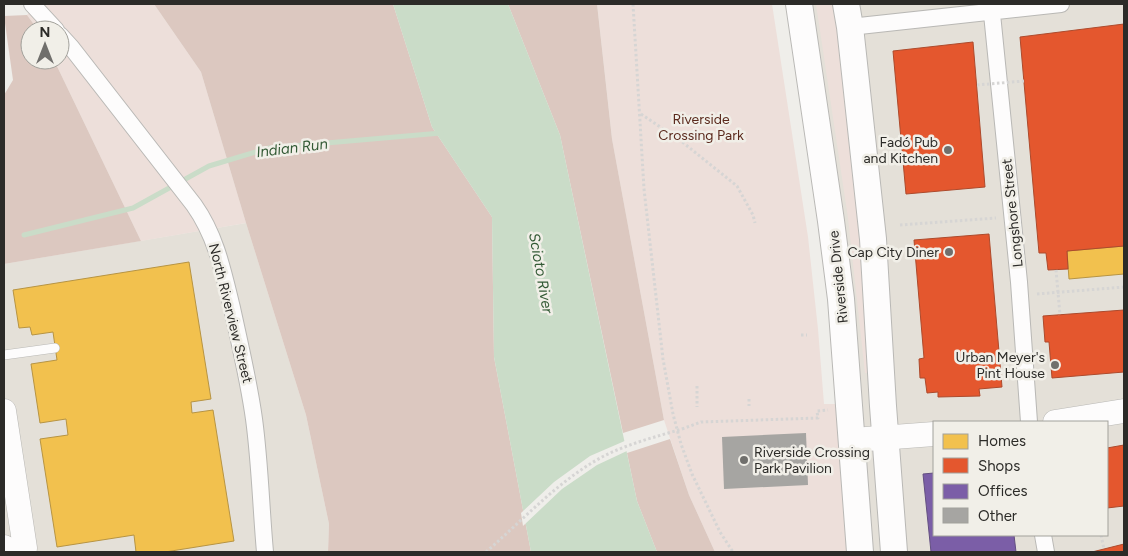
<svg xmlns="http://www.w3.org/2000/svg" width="1128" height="556" font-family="Figtree,sans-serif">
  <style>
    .built { fill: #e4e0d8; fill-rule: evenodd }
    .green { fill: #eddfda }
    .forest { fill: #dcc8c0 }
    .water { fill: #cadcc8 }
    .pier { fill: #efeeea }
    .homes { fill: #f2c14e; stroke: #b79443 }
    .shops { fill: #e4572e; stroke: #ad4a2c }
    .offices { fill: #7b5ea7; stroke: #634f81 }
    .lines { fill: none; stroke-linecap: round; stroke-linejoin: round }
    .stream { stroke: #cadcc8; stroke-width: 5 }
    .building { fill: #a6a5a2 }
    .lane-casing { stroke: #b9b8b5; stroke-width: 10 }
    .street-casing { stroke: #b9b8b5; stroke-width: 18 }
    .secondary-casing { stroke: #b9b8b5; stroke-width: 25 }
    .primary-casing { stroke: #b9b8b5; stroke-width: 28 }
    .path { stroke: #d6d5d4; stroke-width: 3; stroke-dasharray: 2.5 2.5; stroke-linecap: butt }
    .lane { stroke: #fdfcfc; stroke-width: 9 }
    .street { stroke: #fdfcfc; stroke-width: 16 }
    .secondary { stroke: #fdfcfc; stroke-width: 24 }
    .primary { stroke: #fdfcfc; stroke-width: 26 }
    .path-bridge { stroke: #d6d5d4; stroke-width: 3; stroke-dasharray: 2.5 2.5; stroke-linecap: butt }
    .poi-dot { fill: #706f6c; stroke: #f1efe8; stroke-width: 2 }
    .labels { text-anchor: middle; stroke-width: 5; stroke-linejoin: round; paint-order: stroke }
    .park-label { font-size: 14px; fill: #5b2a1d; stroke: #f1efe8 }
    .poi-label { font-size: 14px; fill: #2c2b28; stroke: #f1efe8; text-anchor: end }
    .street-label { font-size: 14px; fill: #2c2b28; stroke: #f1efe8 }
    .water-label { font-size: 15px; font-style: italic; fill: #335a35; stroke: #f1efe8 }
  </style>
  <rect width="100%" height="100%" fill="#efeeea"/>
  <path class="built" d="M789 4H1124V552H851L825 255ZM934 422H1107V535H934Z
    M246 223 306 415 329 524 328 552H4V264Z"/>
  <path class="green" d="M37 4H154L201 72 246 223 141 241 54 60H60V30H38L27 15Z
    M597 4H772L808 237 818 329 824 404H839L850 552H715L689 495 664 420 612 139Z
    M816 4H838L846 57 871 373H865L848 218Z"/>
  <path class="forest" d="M154 4H393L432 127 492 217 494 357 531 552H328L329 524 306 415 246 223 201 72Z
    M508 4H597L612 139 664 420 623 433 560 135Z
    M27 15 38 30H30V60H54L141 241 4 264V95L13 80 4 16Z
    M670 439 689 495 715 552H657L637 501 627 453Z"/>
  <path class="water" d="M393 4H508L560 135 637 501 657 552H531L494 357 492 217 432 127Z"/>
  <path class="pier" d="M627 440 629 450 597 465 562 489 523 526 521 513 554 482 590 456Z"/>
  <path class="homes" d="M1124 246V274L1069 279 1067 251Z
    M189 262 211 399 191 402 192 413 213 410 234 541 165 552H136L134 535 57 547 40 439 68 435 66 419 40 423 31 364 57 360 53 332 32 335 30 327 19 328 13 290Z"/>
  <path class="shops" d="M1124 24V246L1067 251 1068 269 1048 270 1046 253H1039L1020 37Z
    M973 42 985 187 906 194 893 51Z
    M989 234 1002 387 979 389 980 396 938 397V392L927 393 925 378H920L919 359 924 358 914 240Z
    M1124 310V372L1052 378 1049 342H1045L1043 316Z
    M1124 445V506L1107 508V448Z
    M1124 544V552H1092Z"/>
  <path class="offices" d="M934 473V535H1014L1016 552H931L923 474Z"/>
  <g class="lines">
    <path class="stream" d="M24 235 133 208 209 166 269 148 441 133"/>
  </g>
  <path class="building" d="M806 433 808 485 724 489 722 437Z"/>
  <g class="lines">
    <g class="lane-casing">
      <path id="lane" d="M4 355 55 348"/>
    </g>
    <g class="street-casing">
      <path id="street" d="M32 4 56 30
        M991 4 1019 282 1029 422
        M850 27 1061 4
        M60 35 71 47 194 205C216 236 223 271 232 308 240 345 249 382 254 419 260 463 261 508 265 552
        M1043 535 1046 552"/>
    </g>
    <g class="secondary-casing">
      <path id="secondary" d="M4 411 25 548 24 552
        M1055 422 1124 411
        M853 440 934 434
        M4 547 5 552"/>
    </g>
    <g class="primary-casing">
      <path id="primary" d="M799 4 831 221 841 299 860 552
        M846 4 850 27 873 239 883 406 894 552"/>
    </g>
    <path class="path" d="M633 4 644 189 663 359 673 414 681 444 692 474 720 532 733 552
      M641 114 681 141 737 186 753 215 755 223
      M900 225 996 218
      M1037 294 1124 287
      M801 335H807
      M697 386V407
      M749 399V406
      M682 429 701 422 818 418 817 411 828 410
      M1101 535 1104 549"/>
    <use href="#lane" class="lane"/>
    <use href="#street" class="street"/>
    <use href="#secondary" class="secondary"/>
    <use href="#primary" class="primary"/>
    <path class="path-bridge" d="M977 85 1024 81
      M1056 270 1060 315
      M486 552C524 519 558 481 602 457 627 444 655 437 682 429"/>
  </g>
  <g class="poi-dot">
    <circle cx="948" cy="150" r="5"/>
    <circle cx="949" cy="252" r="5"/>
    <circle cx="1055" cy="365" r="5"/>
    <circle cx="744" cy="460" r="5"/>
  </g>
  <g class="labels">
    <g class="park-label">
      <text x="701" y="124">Riverside<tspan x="701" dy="16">Crossing Park</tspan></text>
    </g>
    <g class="poi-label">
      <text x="938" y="147">Fadó Pub<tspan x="938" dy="16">and Kitchen</tspan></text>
      <text x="939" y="257">Cap City Diner</text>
      <text x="1045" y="362">Urban Meyer's<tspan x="1045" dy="16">Pint House</tspan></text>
      <text x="754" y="457" text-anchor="start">Riverside Crossing<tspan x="754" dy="16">Park Pavilion</tspan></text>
    </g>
    <g class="street-label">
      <text transform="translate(1012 213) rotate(-96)" y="5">Longshore Street</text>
      <text transform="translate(838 277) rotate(-96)" y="5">Riverside Drive</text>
      <text transform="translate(231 313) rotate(76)" y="5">North Riverview Street</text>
    </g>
    <g class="water-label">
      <text transform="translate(292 148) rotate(-7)" y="5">Indian Run</text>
      <text transform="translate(541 273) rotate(80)" y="5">Scioto River</text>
    </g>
  </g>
  <rect width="1128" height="556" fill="none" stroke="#2c2b28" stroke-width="10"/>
  <rect x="933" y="421" width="175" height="115" fill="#f1efe8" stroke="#a2a19b"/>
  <rect x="943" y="434" width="25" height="15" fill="#f2c14e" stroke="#a2a19b"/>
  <text x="978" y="446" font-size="15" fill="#2c2b28">Homes</text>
  <rect x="943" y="458" width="25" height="15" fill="#e4572e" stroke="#a2a19b"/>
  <text x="978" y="471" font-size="15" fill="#2c2b28">Shops</text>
  <rect x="943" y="484" width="25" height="15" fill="#7b5ea7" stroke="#a2a19b"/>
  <text x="978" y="496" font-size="15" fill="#2c2b28">Offices</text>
  <rect x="943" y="508" width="25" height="15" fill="#a6a5a2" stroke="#a2a19b"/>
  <text x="978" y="521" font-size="15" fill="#2c2b28">Other</text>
  <g transform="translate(45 45)"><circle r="24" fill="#f1efe8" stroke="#a2a19b"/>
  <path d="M0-4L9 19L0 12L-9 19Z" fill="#706f6c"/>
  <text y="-8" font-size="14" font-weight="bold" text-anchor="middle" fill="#2c2b28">N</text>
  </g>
</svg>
